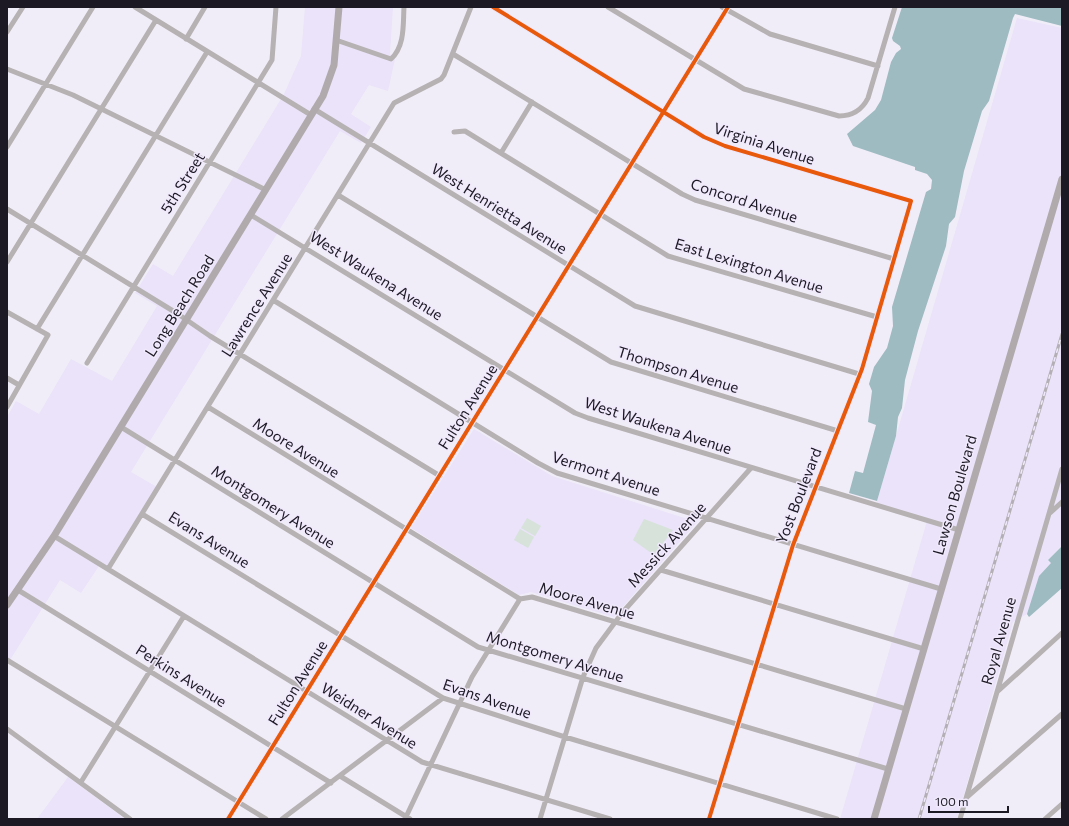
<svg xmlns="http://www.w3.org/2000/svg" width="1069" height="826" font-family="Commissioner,sans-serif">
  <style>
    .built { fill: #eae3f9 }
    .green { fill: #d7e2da }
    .water { fill: #9dbbc1 }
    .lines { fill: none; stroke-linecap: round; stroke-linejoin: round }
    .minor { stroke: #b6b1b2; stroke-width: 5 }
    .major { stroke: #b0aaac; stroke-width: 7 }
    .rail-casing { stroke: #b3afb4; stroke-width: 3 }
    .rail { stroke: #f0e9fc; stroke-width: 1.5; stroke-dasharray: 4.5; stroke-linecap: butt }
    .cycleway-casing { stroke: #f0e9fc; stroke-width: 6 }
    .cycleway { stroke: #e8590c; stroke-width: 4 }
    .labels { text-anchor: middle; stroke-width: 3; stroke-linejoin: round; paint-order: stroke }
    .street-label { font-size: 15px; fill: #1d1924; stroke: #f0e9fc }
  </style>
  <rect width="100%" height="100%" fill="#f1edf8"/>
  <path class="built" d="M305 7H393L390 54 395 59 388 91 369 85 351 114 371 127 361 143 340 131 145 449 131 472 157 487 108 567 101 563 81 593 60 580 10 660 7 659V417L16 401 39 414 71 359 112 381 157 306 135 293 153 264 173 276 284 94 301 56Z
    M1017 18 1062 28V545L1048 560 1051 563 1039 576 1027 614 1013 622 957 819H840L927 521 876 505Z
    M474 429 552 476 697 522 614 617 531 592 519 595 411 528Z
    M68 777 125 819H37Z"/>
  <path class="green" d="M527 518 541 526 535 536 521 528Z
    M644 519 673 530 654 555 633 540Z
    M520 529 534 537 528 548 514 540Z"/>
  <path class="water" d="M902 7H1062V26L1015 14 1013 18 989 101 982 111 964 171 955 217 949 224 946 246 918 331 905 380 902 408 898 417 896 436 877 501 849 493 855 471 863 473 876 425 868 422 872 391 869 384 874 367 887 348 893 326 892 307 926 192 931 189 932 180 927 174 915 170V167L853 146 847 134 875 110 881 100 891 62 896 53 901 49 900 46 893 41 892 38Z
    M1062 546V588L1029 617 1027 614 1039 576 1051 563 1048 560Z"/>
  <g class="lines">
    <path class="minor" d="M135 7 311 115
      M493 7 704 137 725 146 911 201 862 369 793 545 709 819
      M608 7 744 89 839 116C852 116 862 110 868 98L895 7
      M722 7 770 34 878 66
      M7 32 23 7
      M186 39 205 7
      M336 40 391 59C405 46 403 25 404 7
      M453 54 682 194 695 200 894 259
      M7 69 73 95 266 190
      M314 109 635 306 859 374
      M454 132 465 131 668 256 877 317
      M7 147 93 7
      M501 153 532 102
      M338 195 611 362 838 431
      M7 209 178 314 210 336 440 476
      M251 215 575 413 588 418 959 530
      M7 262 156 20
      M273 300 538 463 557 473 941 589
      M7 312 48 335 7 407
      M37 329 207 52
      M87 363 272 60 276 7
      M7 378 19 385
      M208 407 520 599 532 597 906 709
      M121 427 478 647 888 769
      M1050 513 1062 502
      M142 514 443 698 565 737 837 819
      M54 536 422 762 610 819
      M108 569 394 103 441 79 444 75 471 7
      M661 570 924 649
      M18 590 331 783
      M7 660 266 819
      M997 692 1062 633
      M7 729 130 819
      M340 776 410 819
      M81 782 184 616
      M967 797 1062 714
      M228 819 728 7
      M282 819 443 698
      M405 819 472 677 520 599
      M540 819 583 677 596 648 622 613 751 468
      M960 819 1062 469
      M1045 819 1062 804"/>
    <path class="major" d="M7 605 54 536 323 96 334 65 339 7
      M874 819 1062 179"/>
    <g class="rail-casing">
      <path id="rail" d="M919 819 1062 334"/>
    </g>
    <use href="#rail" class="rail"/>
    <g class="cycleway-casing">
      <path id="cycleway" d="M493 7 704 137 725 146 911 201 862 369 793 545 709 819
        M228 819 728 7"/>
    </g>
    <use href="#cycleway" class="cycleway"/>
  </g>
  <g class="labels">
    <g class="street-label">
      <text transform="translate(764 144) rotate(18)" y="5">Virginia Avenue</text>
      <text transform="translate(183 183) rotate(-58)" y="5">5th Street</text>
      <text transform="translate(744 201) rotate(18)" y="5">Concord Avenue</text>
      <text transform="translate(499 209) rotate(32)" y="5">West Henrietta Avenue</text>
      <text transform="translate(749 266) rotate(17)" y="5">East Lexington Avenue</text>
      <text transform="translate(376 276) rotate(32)" y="5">West Waukena Avenue</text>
      <text transform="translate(257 305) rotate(-58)" y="5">Lawrence Avenue</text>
      <text transform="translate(180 306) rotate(-58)" y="5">Long Beach Road</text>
      <text transform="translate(678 370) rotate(17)" y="5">Thompson Avenue</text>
      <text transform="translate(468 407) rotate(-58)" y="5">Fulton Avenue</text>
      <text transform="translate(658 426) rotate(18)" y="5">West Waukena Avenue</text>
      <text transform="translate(296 448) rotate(32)" y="5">Moore Avenue</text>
      <text transform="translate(606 474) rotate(18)" y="5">Vermont Avenue</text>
      <text transform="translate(955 495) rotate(-74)" y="5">Lawson Boulevard</text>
      <text transform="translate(799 496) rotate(-69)" y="5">Yost Boulevard</text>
      <text transform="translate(273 507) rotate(32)" y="5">Montgomery Avenue</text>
      <text transform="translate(209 540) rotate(32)" y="5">Evans Avenue</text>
      <text transform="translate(667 545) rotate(-48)" y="5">Messick Avenue</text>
      <text transform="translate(587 601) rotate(16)" y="5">Moore Avenue</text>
      <text transform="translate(999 641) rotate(-74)" y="5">Royal Avenue</text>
      <text transform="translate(555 657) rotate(17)" y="5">Montgomery Avenue</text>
      <text transform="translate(181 676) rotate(32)" y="5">Perkins Avenue</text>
      <text transform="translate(298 683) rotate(-58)" y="5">Fulton Avenue</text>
      <text transform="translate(487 699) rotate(19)" y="5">Evans Avenue</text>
      <text transform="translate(369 716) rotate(32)" y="5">Weidner Avenue</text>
    </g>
  </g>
  <rect width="1069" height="826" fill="none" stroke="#1d1924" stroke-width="16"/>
  <path d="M929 806v6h79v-6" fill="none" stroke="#1d1924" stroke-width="2"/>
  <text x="935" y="806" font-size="12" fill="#1d1924" stroke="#f0e9fc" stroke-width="3" paint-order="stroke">100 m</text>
</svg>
